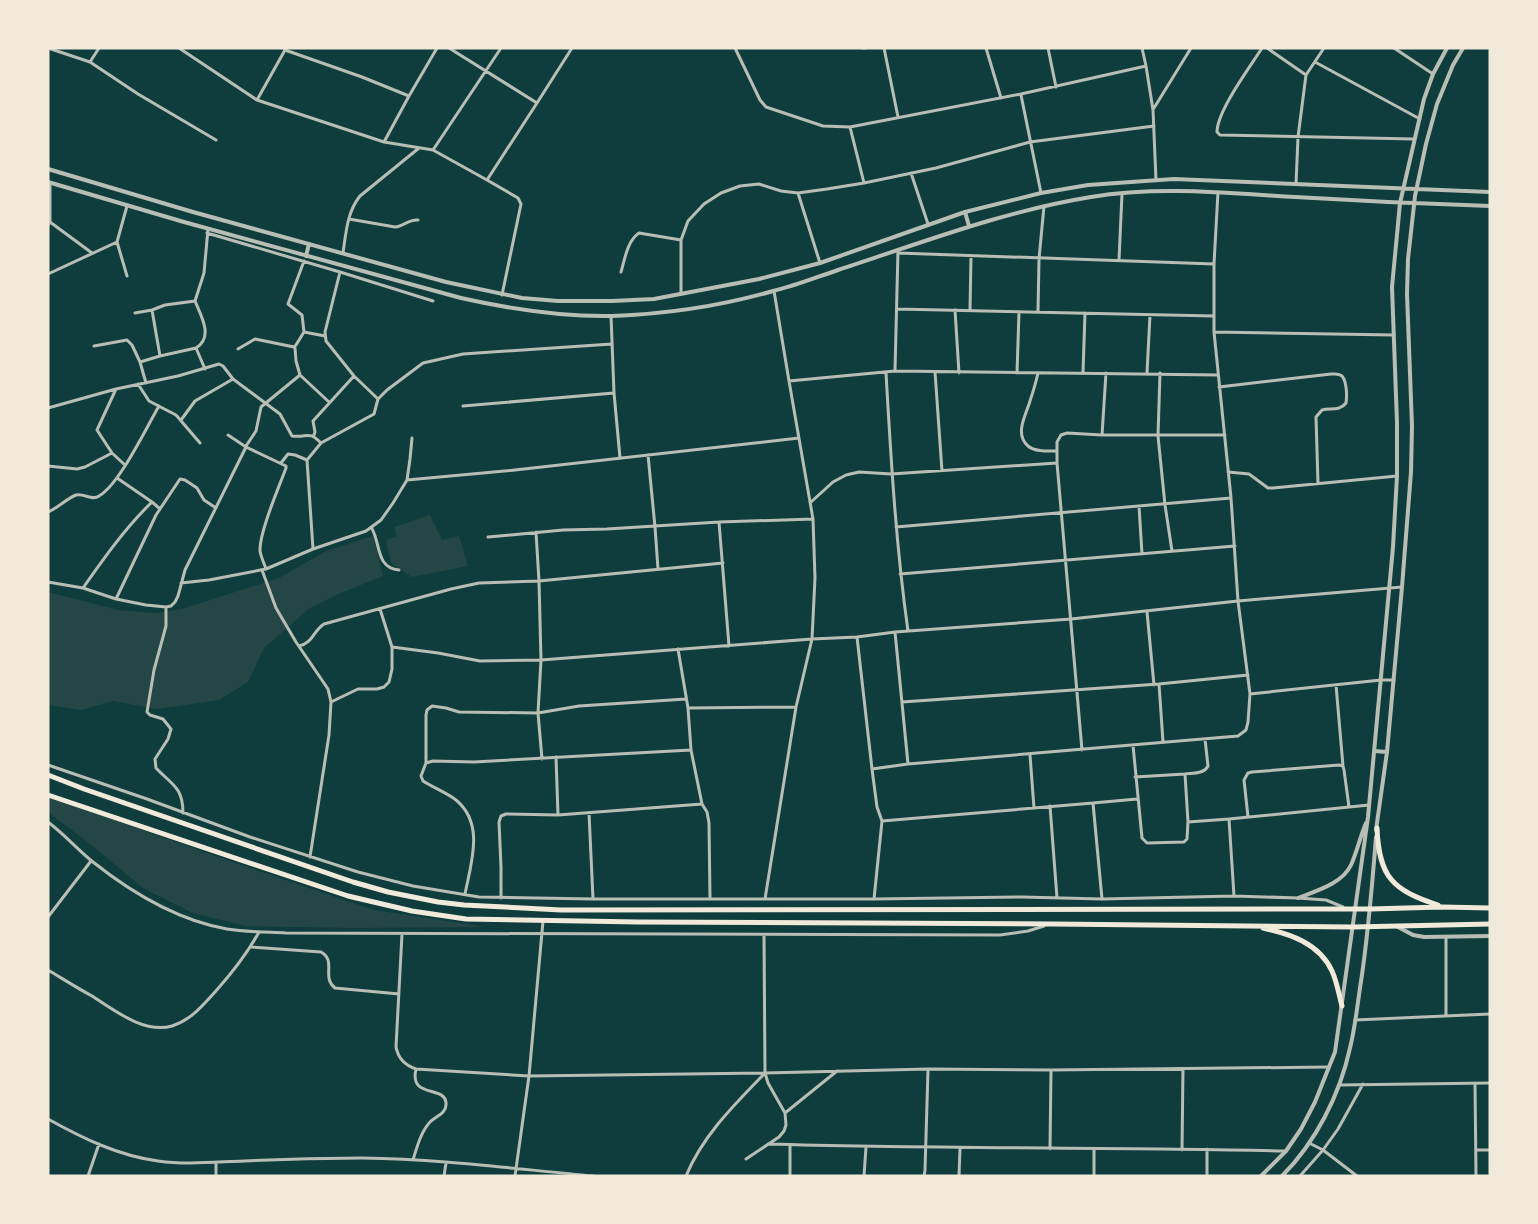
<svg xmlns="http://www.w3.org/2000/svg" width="1538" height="1224" font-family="Poppins,sans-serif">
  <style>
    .green { fill: #244646 }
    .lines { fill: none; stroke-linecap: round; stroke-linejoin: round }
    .minor { stroke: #b8beb3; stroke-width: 3 }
    .tertiary { stroke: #b8beb3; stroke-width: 4 }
    .trunk { stroke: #f1e9da; stroke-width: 5 }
  </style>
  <rect width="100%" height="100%" fill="#0f3d3e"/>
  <path class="green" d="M430 515 442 540 459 536 468 566 412 577 391 563 386 540 397 536 394 527Z
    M373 536 383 576 336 595 310 608 264 648 248 682 219 700 157 709 113 701 81 710 48 705V592L118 610 156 613 182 609 279 578 326 551Z
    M48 797 227 860 374 910 486 927 353 928 245 926 193 913 143 888 90 844 48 812Z"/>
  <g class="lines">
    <path class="minor" d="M48 48 90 62 138 94 216 140
      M179 48 257 100 384 142 433 150 487 180 537 103 572 48
      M284 48 285 50 362 77 409 96 384 142
      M449 48 537 103
      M735 48 760 100 766 107 823 126 850 127
      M863 48H865
      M884 48 898 117
      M986 48 1001 98
      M1048 48 1056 87
      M1142 48 1146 66 1153 110 1156 180
      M1262 48C1250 67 1217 111 1217 132L1220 135 1414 139
      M1267 48 1306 75
      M1394 48 1433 74
      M90 62 99 48
      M1315 62 1420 119
      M1021 95 1041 193
      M409 96 437 48
      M257 100 285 50
      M1154 108 1191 48
      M433 150 501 48
      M911 173 928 224
      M487 180 518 198 521 204 502 295
      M864 183 850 127 1021 94 1146 66
      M1296 184 1298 137 1306 75 1324 48
      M798 193 820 263
      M349 219 395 227C404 226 409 219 418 220
      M50 222 92 253
      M48 225 50 222V183
      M207 233 340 272 433 301
      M117 242 127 206
      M898 250 895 371 1218 375
      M343 253C346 233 347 212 360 196L419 148
      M898 253 1214 264
      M1119 260 1122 194
      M340 272 325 332 326 341 354 376 378 399
      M621 272C625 259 627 241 639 233L681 240
      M48 274 117 242 127 276
      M774 291 789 381
      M681 294V240L688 221 704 204 721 193 740 186 759 184 781 191 798 193 827 189 864 183 936 168 1030 142 1154 126
      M897 309 1214 316
      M152 310 160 356
      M955 310 959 373
      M970 310 971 256
      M1038 311 1039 259 1044 206
      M135 313 152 310 165 305 195 301
      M611 316 614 393 620 458
      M304 332 302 315 288 304 304 261
      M1214 332 1394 335
      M94 346 127 340 132 345 140 362
      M196 348 205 369
      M295 348 296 361 300 375 329 402
      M238 349 255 339 294 347 296 345 304 332 325 336
      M935 372 942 471
      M1083 372 1085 313
      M886 373C891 460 896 546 908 631
      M1017 373 1019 312
      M1038 373C1036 382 1033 392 1030 401 1026 415 1014 434 1028 446 1035 452 1048 451 1057 451
      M1147 373 1150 315
      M1160 373 1158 436 1165 505 1172 551
      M146 383 140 362 160 356 196 348C214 337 201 316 195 301L204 273 208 229
      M138 384 149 401 176 415 200 443
      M1219 387 1331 374C1335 374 1339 373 1342 376 1347 382 1347 396 1346 403 1340 411 1331 408 1322 410L1316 417 1318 484
      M116 389 97 430 112 453 125 465
      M463 406 614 393
      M48 408 116 389 178 376 219 364 223 366 233 379 280 414 292 436C308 438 308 430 321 443
      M181 420 195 401 233 379
      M228 435 246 447 286 466V468C279 487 259 533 260 551 261 557 264 563 266 569
      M314 435 315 432 313 421 354 376
      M1102 435 1106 373
      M246 446 256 431 261 407 300 375
      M648 455 655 527 658 569
      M307 460 321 443 374 414 378 399 387 390 423 363 463 354 612 344
      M281 463 288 454 295 455 307 460 313 549
      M48 466 77 469 85 467 112 453
      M1228 472 1249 474 1268 488H1273L1397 476
      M117 478 152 502 159 508
      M407 480 515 470 799 438
      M811 502 833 482 846 475 859 472 891 474 1057 463
      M1139 506 1142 554
      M48 512C58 508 66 499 76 495 84 493 92 501 99 496 119 485 146 428 159 406
      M719 522 729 646
      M371 527C381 542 375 568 399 570
      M896 527 1231 498
      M536 532 539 581 541 660 538 713 542 759
      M488 537 563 530 607 529 719 522 813 519
      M262 570 276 608 296 642 328 689 331 702 329 735 310 857
      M900 574 1235 546
      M48 582 83 588 116 599 146 605 166 607 171 606 175 602 178 596 185 570 246 447
      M181 583 209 580 266 569 313 549 366 531 381 520 393 503 407 480 410 459 412 438
      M83 588C104 558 126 527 152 502
      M116 599 156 515 180 479 185 480 197 488 204 500 216 508
      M166 607V626L154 670 147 712 150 715 163 719 171 729 168 739 155 759 156 768C172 785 183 787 183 813
      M1147 612 1154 685
      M895 632 908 764
      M857 637 872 769 877 807 882 821 874 899
      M299 646C313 643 313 631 324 624L451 589 479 583 539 581 723 563
      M392 647 438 653 480 661 541 660 812 639 857 637 895 632 1071 619 1238 601 1402 587
      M678 649 688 708 691 750 702 804 707 812 709 823 710 899
      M1159 684 1163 742
      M1336 685 1343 766
      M1250 694 1381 680H1394
      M331 702 358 689H377L384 687 389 682 392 669V647L380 609
      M902 702 1159 684 1248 675
      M688 708 796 707
      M1133 745 1142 838 1147 843 1184 842 1187 839 1188 822
      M1082 750 1057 463V442L1061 435 1067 433 1102 435H1225
      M1030 755 1034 808
      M556 757 558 815
      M426 763V715L427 710 432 706 446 708 459 712 538 713 579 706 686 699
      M48 765 147 799 250 837 358 872 413 886 479 897 593 899H874L1022 897 1102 899 1234 896 1298 898 1326 900 1343 907
      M872 769 908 764 1238 736 1246 730 1248 722 1250 694 1238 601 1231 498 1214 332V264L1218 192
      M1185 774C1193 773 1204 774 1208 766L1205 739
      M1135 777 1185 774 1188 822 1229 819
      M1093 803 1137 799
      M1050 806 1057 898
      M589 813 593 899
      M1248 817 1244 780 1248 773 1252 772 1339 765 1343 766 1344 770 1349 807
      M882 821 1093 803 1102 899
      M48 822C64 834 77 849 93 862 132 893 176 920 227 929 246 932 267 932 286 933L1000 935 1028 931 1044 926
      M465 894C471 863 485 824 456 800 447 793 434 788 423 781L421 776 426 763 433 761 474 762 691 750
      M1234 896 1229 819 1369 805
      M501 898V867L499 822 501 816 506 814 558 815 702 804
      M765 899 796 707 812 639 815 578 813 519 789 381 895 371
      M48 917 91 861
      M402 934 396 1047C398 1058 404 1065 416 1069L529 1076 765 1073 928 1069 1051 1070 1329 1067
      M251 947 321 952C337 961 321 977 335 988L399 994
      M48 970C63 979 77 988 92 996 114 1010 144 1034 172 1026 191 1020 203 1005 215 992 232 973 247 954 259 932
      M1446 1015V937
      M1355 1020 1490 1014
      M1475 1083 1476 1176
      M1339 1085 1490 1083
      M785 1113 837 1071
      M48 1119C82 1138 119 1156 158 1161 186 1165 215 1162 244 1161 283 1159 323 1158 362 1158 439 1159 516 1169 593 1176
      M1309 1143 1323 1150 1357 1176
      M768 1144C940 1149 1113 1147 1286 1151
      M790 1145V1176
      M1050 1149 1051 1070
      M1207 1149V1176
      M1182 1150 1183 1069
      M1476 1150H1490
      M746 1159 779 1137 784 1131 786 1125 785 1113 768 1083 765 1073 764 935
      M413 1160C417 1147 421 1131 431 1121 437 1116 447 1113 446 1103 445 1085 409 1099 416 1069
      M216 1162V1176
      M88 1176 99 1144
      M444 1176 446 1163
      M515 1176 529 1076 543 921
      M686 1176C703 1135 735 1104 765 1073
      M864 1176 866 1147
      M924 1176 925 1170 928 1070
      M959 1176 960 1148
      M1094 1176V1149
      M1300 1176 1323 1150 1338 1129 1363 1084"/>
    <path class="tertiary" d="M48 169 193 212 446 282 522 298 558 301H612L654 299 759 279 820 263 965 212 1041 193 1088 185 1174 179 1490 192
      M48 182 184 222 461 298C510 309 562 317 612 316 666 314 721 306 773 291 795 286 817 277 838 270 921 243 1004 211 1091 197 1158 186 1227 193 1295 197 1360 201 1425 204 1490 206
      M965 212 969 226
      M306 256 309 244
      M1374 751 1387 752
      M1376 830 1387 752 1402 587 1411 472 1412 426 1407 294 1408 259 1415 196 1426 144 1437 104 1453 65 1463 48
      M1298 898C1316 891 1342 884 1351 865 1357 852 1360 837 1366 823
      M1398 927 1413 935 1424 937 1490 936
      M1261 1176 1286 1151 1301 1129 1315 1102 1335 1052 1368 817 1393 547 1397 476V423L1392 287 1400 203 1424 99 1433 74 1447 48
      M1282 1176C1316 1142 1340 1094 1350 1048 1355 1028 1357 1008 1360 988 1368 938 1372 888 1376 837"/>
    <path class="trunk" d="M48 775 84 789 353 882 388 892 438 902 464 905 561 910 1370 909 1442 907 1490 908
      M48 795 348 896 412 911 466 919 638 922 1052 924 1353 927 1490 924
      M1377 828C1379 878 1393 890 1438 905
      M1263 928C1290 934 1319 943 1332 971 1337 982 1339 995 1342 1006"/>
  </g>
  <rect width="1538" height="1224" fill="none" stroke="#f1e9da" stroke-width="99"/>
</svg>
